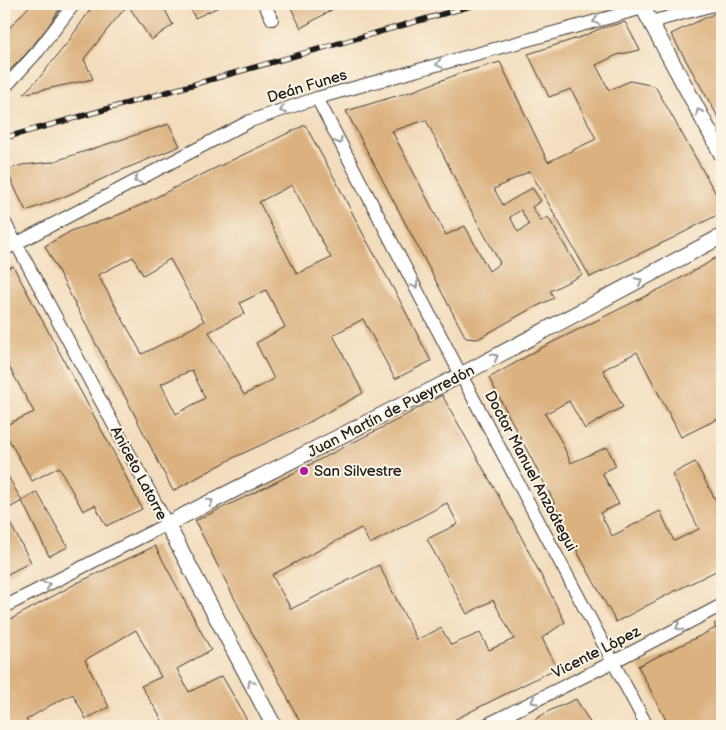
<svg xmlns="http://www.w3.org/2000/svg" width="726" height="730" font-family="'Balsamiq Sans',sans-serif">
  <style>
    .building { fill: #dbb17f; fill-rule: evenodd }
    .lines { fill: none; stroke-linecap: round; stroke-linejoin: round }
    .minor-casing { stroke: #3c3934; stroke-width: 14 }
    .tertiary-casing { stroke: #3c3934; stroke-width: 17 }
    .minor { stroke: #fff; stroke-width: 12 }
    .tertiary { stroke: #fff; stroke-width: 15 }
    .rail-casing { stroke: #1c1c1c; stroke-width: 5.5 }
    .rail { stroke: #fcf5e5; stroke-width: 4; stroke-dasharray: 11; stroke-linecap: butt }
    .oneway { stroke: #999 }
    .poi-dot { fill: #b5179e; stroke: #fcf5e5; stroke-width: 2 }
    .labels { text-anchor: middle; stroke-width: 4; stroke-linejoin: round; paint-order: stroke }
    .street-label { font-size: 15px; fill: #1c1c1c; stroke: #fcf5e5 }
    .poi-label { font-size: 15px; fill: #1c1c1c; stroke: #fcf5e5; text-anchor: start }
  </style>
  <rect width="100%" height="100%" fill="#fcf5e5"/>
  <filter id="ink" filterUnits="userSpaceOnUse"><feTurbulence type="fractalNoise" baseFrequency=".02" numOctaves="2"/><feDisplacementMap in="SourceGraphic" scale="10" xChannelSelector="R" yChannelSelector="G"/><feConvolveMatrix kernelMatrix="1 2 1 2 8 2 1 2 1" color-interpolation-filters="sRGB"/></filter>
  <filter id="wash" filterUnits="userSpaceOnUse"><feTurbulence type="fractalNoise" baseFrequency=".0096" numOctaves="4" result="noise"/><feDisplacementMap in="SourceGraphic" scale="20" xChannelSelector="R" yChannelSelector="G"/><feGaussianBlur stdDeviation="1.12" result="paint"/><feColorMatrix in="noise" values="0 0 0 0 0 0 0 0 0 0 0 0 0 0 0 0 0 1.4 0 .05"/><feComposite in="paint" operator="in"/></filter>
  <g filter="url(#wash)">
    <rect width="100%" height="100%" fill="#f3dcbc"/>
    <g id="blocks">
      <path class="building" d="M31 4H63L47 28 26 54 4 76V34Z
        M94 4H162L173 25 151 40 128 5 116 19 84 59 93 79 23 94 40 77 68 42Z
        M188 4H225L195 18Z
        M289 4H344L333 9 301 28Z
        M722 10V47L719 49 722 55V124L671 34Z
        M625 22 640 50 617 55 596 65 609 90 630 81 655 86 720 201 717 215 673 238 590 277 530 171 494 189 503 205 532 188 541 201 532 207 541 221 548 217 582 275 550 291 554 298 527 311 478 339 466 338 346 111 413 91 461 73 500 62 548 162 596 139 571 89 549 97 528 54 581 37 602 28ZM426 120 467 203 500 263 489 271 465 226 446 235 392 131ZM521 210 529 225 518 232 510 217Z
        M169 124 180 146 115 173 68 195 26 211 6 170 22 165 52 162Z
        M305 125 336 181 362 232 398 297 431 361 395 379 363 319 333 335 363 393 300 427 235 457 173 491 127 400 97 346 45 246 73 230 111 218 141 205 174 188ZM292 185 331 258 297 274 259 202ZM133 257 143 275 170 259 204 321 174 338 142 354 98 275ZM266 290 285 327 256 343 274 379 244 395 209 332 245 313 240 303ZM192 370 205 398 176 414 161 384Z
        M715 258 722 273V417L681 437 637 352 603 370 623 407 607 415 585 429 569 401 545 414 560 439 571 463 607 447 616 466 602 473 619 504 600 513 612 536 660 511 674 541 699 529 672 474 695 462 722 512V568L669 594 616 622 579 555 552 498 489 378 541 348 664 287 703 266Z
        M13 266 115 455 142 509 106 526 95 505 83 511 59 467 32 481 4 431V426L34 412 8 365 4 367V270Z
        M442 395 516 527 565 622 542 638 557 668 442 726H302L277 677 250 629 195 521 270 485 399 419ZM447 503 458 524 427 539 467 614 493 600 514 639 489 650 480 633 451 645 441 628 417 640 379 565 291 609 272 575 361 528 370 544Z
        M4 469 22 501 4 511Z
        M37 492 68 547 49 556 22 501Z
        M4 512 31 562 4 576Z
        M155 546 211 650 177 669 189 692 222 676 236 700 250 726H165L155 708 141 686 161 677 136 630 85 660 109 707 86 719 73 694 49 706 26 720 30 726H4V623L77 583Z
        M722 620V726H669L638 666 716 628 714 624Z
        M576 699 592 726H524L549 711Z"/>
    </g>
  </g>
  <g filter="url(#ink)">
    <use href="#blocks" fill-opacity="0" stroke="#3c3934" stroke-width="1"/>
    <g class="lines">
      <g class="minor-casing">
        <path id="minor" d="M264 4 272 19
          M651 22 717 4
          M8 84 38 51 74 4
          M317 98 461 375 647 726
          M4 221 167 524 4 607
          M4 250 250 121 317 98 643 8
          M484 726 613 662 722 605"/>
      </g>
      <g class="tertiary-casing">
        <path id="tertiary" d="M641 4 722 155
          M274 726 167 524 461 375 722 236"/>
      </g>
      <use href="#minor" class="minor"/>
      <use href="#tertiary" class="tertiary"/>
      <g class="rail-casing">
        <path id="rail" d="M4 138 478 4"/>
      </g>
      <use href="#rail" class="rail"/>
    </g>
    <defs><path id="oneway-chevron" d="M-2-3.5L2.5 0L-2 3.5" fill="none" stroke-width="1.6" stroke-linecap="round" stroke-linejoin="round" transform="scale(1.25)"/></defs>
    <g class="oneway">
      <use href="#oneway-chevron" transform="translate(596 21) rotate(165)"/>
      <use href="#oneway-chevron" transform="translate(439 64) rotate(165)"/>
      <use href="#oneway-chevron" transform="translate(283 110) rotate(161)"/>
      <use href="#oneway-chevron" transform="translate(699 112) rotate(-118)"/>
      <use href="#oneway-chevron" transform="translate(339 141) rotate(62)"/>
      <use href="#oneway-chevron" transform="translate(137 180) rotate(152)"/>
      <use href="#oneway-chevron" transform="translate(639 281) rotate(-28)"/>
      <use href="#oneway-chevron" transform="translate(415 285) rotate(62)"/>
      <use href="#oneway-chevron" transform="translate(495 357) rotate(-28)"/>
      <use href="#oneway-chevron" transform="translate(210 502) rotate(-27)"/>
      <use href="#oneway-chevron" transform="translate(47 585) rotate(-27)"/>
      <use href="#oneway-chevron" transform="translate(679 627) rotate(152)"/>
      <use href="#oneway-chevron" transform="translate(251 683) rotate(-118)"/>
      <use href="#oneway-chevron" transform="translate(534 701) rotate(153)"/>
    </g>
  </g>
  <circle class="poi-dot" cx="304" cy="471" r="5"/>
  <g class="labels">
    <g class="street-label">
      <text transform="translate(307 86) rotate(-17)" y="5">Deán Funes</text>
      <text transform="translate(391 411) rotate(-27)" y="5">Juan Martín de Pueyrredón</text>
      <text transform="translate(531 471) rotate(62)" y="5">Doctor Manuel Anzoátegui</text>
      <text transform="translate(139 473) rotate(62)" y="5">Aniceto Latorre</text>
      <text transform="translate(596 652) rotate(-27)" y="5">Vicente López</text>
    </g>
    <g class="poi-label">
      <text x="314" y="476">San Silvestre</text>
    </g>
  </g>
  <rect width="726" height="730" fill="none" stroke="#fcf5e5" stroke-width="20"/>
</svg>
